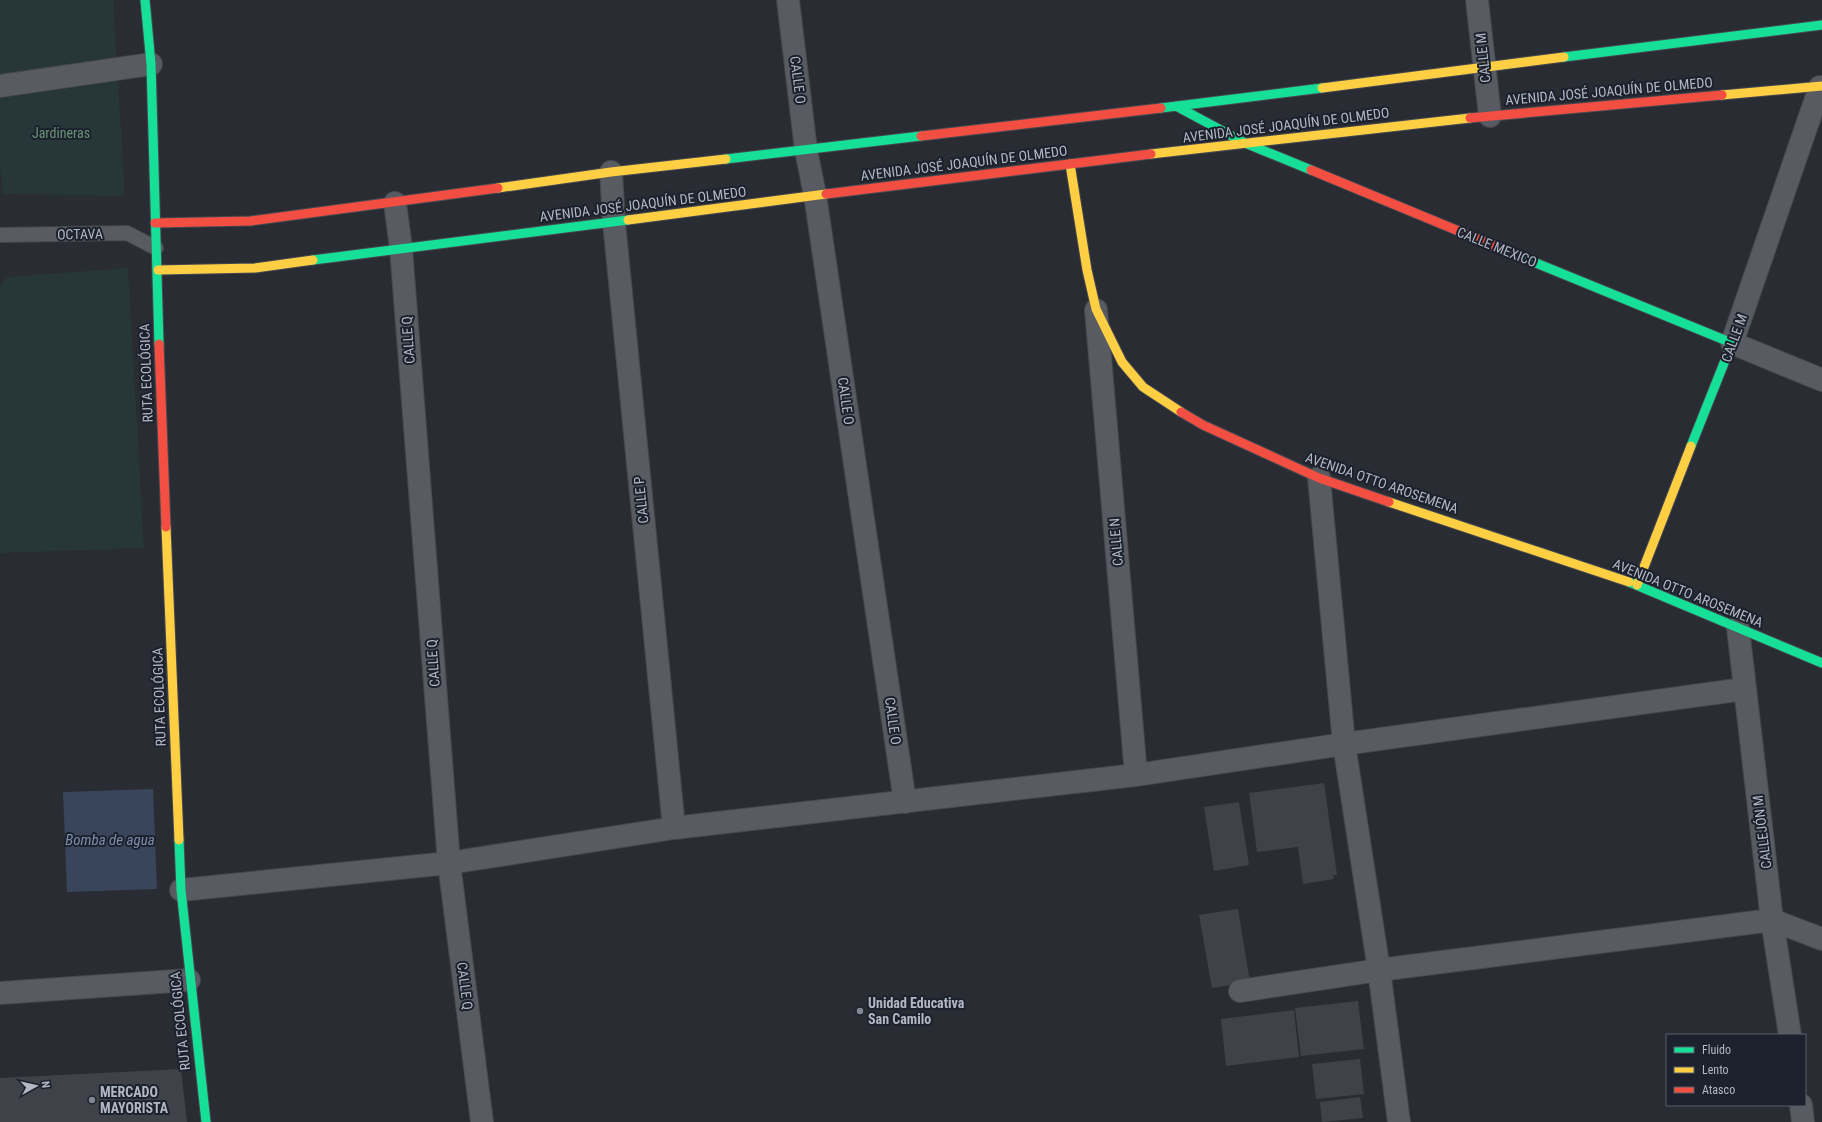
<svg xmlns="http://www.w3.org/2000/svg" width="1822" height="1122" font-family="'Roboto Condensed',sans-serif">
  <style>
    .green { fill: #273639 }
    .water { fill: #38455b }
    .building { fill: #3f4248 }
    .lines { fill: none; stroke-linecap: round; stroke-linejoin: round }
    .lane-casing { stroke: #45474c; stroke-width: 16 }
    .street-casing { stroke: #45474c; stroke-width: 24 }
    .fast-casing { stroke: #464950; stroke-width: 11 }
    .slow-casing { stroke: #464950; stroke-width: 11 }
    .jam-casing { stroke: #464950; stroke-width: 11 }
    .lane { stroke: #585b61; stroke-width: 14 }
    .street { stroke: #585b61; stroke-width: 22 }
    .fast { stroke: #16e098; stroke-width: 9 }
    .slow { stroke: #ffcf43; stroke-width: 9 }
    .jam { stroke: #f24e42; stroke-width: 9 }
    .poi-dot { fill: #828691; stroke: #1c222d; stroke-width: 1.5 }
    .labels { text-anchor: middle; stroke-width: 4; stroke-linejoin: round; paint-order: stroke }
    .street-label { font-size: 14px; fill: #b2b7c4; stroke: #1c222d }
    .park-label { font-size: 14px; fill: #6b9378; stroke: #1c222d }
    .poi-label { font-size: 14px; font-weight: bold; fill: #b2b7c4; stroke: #1c222d; text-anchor: start }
    .water-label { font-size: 15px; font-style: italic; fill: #7c8caa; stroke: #1c222d }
  </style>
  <rect width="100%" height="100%" fill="#292c33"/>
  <path class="green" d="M0 0H113L125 196 3 194 0 166Z
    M128 268 144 548 0 553V287L7 277Z"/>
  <path class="water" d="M153 789 157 889 67 892 63 792Z"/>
  <path class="building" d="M1324 783 1337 875H1333L1334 879 1303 884 1298 847 1257 852 1249 793Z
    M1239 802 1249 865 1214 871 1204 807Z
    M1238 909 1250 982 1212 988 1199 915Z
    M1358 1001 1364 1049 1301 1056 1295 1008Z
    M1294 1010 1299 1057 1226 1066 1221 1019Z
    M1360 1059 1364 1094 1316 1099 1312 1064Z
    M181 1069 187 1122H0V1078Z
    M1360 1097 1363 1118 1322 1122 1320 1102Z"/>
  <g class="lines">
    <g class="lane-casing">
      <path id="lane" d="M0 235 127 233 156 248"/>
    </g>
    <g class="street-casing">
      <path id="street" d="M788 0 806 150 815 195 905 802
        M1477 0 1490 116
        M0 86 151 64
        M1822 87H1820L1732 343 1822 380
        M611 172 614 222 674 828
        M395 203 401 248 449 863 482 1122
        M1096 310 1136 775
        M1319 478 1344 744 1379 970 1399 1122
        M1738 628 1772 920 1790 1035
        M181 890 449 863 674 828 1136 775 1344 744 1744 689
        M1240 991 1379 970 1772 920 1822 939
        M0 993 189 980
        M1801 1105 1803 1122"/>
    </g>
    <g class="fast-casing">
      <path id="fast" d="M145 0 151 64 159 344
        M1564 57 1822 25
        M1176 106 1245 143 1311 170
        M1161 108 1322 88
        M726 159 921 136
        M1519 256 1732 343 1691 446
        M313 260 628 220
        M1629 582 1822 663
        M179 840 181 890 206 1122"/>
    </g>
    <g class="slow-casing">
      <path id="slow" d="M1322 88 1564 57
        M1722 95 1822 86
        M1151 154 1470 118
        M1070 164 1087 270 1096 309 1122 362 1143 387 1181 412
        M498 188 611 172 726 159
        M628 220 826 194
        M158 270 255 268 313 260
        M1389 502 1629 582
        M166 527 179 840
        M1637 585 1691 446"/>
    </g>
    <g class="jam-casing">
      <path id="jam" d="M1470 118 1722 95
        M921 136 1161 108
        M1311 170 1519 256
        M826 194 1151 154
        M155 223 250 221 498 188
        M159 344 166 527
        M1181 412 1203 425 1319 478 1389 502"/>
    </g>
    <use href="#lane" class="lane"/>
    <use href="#street" class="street"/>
    <use href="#fast" class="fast"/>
    <use href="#slow" class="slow"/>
    <use href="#jam" class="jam"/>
  </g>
  <g class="poi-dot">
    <circle cx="860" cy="1011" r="4"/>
    <circle cx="92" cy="1100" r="4"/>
  </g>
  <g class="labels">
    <g class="street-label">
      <text transform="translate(1483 58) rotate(-96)" y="5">CALLE M</text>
      <text transform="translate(798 80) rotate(83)" y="5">CALLE O</text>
      <text transform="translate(1609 91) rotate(-5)" y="5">AVENIDA JOSÉ JOAQUÍN DE OLMEDO</text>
      <text transform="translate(1286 125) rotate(-7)" y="5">AVENIDA JOSÉ JOAQUÍN DE OLMEDO</text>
      <text transform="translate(964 163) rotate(-7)" y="5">AVENIDA JOSÉ JOAQUÍN DE OLMEDO</text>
      <text transform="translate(643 204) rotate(-7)" y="5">AVENIDA JOSÉ JOAQUÍN DE OLMEDO</text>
      <text transform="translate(80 234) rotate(-1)" y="5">OCTAVA</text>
      <text transform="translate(1497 247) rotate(22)" y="5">CALLE MEXICO</text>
      <text transform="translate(1734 338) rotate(-70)" y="5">CALLE M</text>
      <text transform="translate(408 340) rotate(-94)" y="5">CALLE Q</text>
      <text transform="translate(146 373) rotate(-92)" y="5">RUTA ECOLÓGICA</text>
      <text transform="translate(846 401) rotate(82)" y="5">CALLE O</text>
      <text transform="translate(1382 483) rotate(19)" y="5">AVENIDA OTTO AROSEMENA</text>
      <text transform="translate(641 500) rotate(-96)" y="5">CALLE P</text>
      <text transform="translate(1116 542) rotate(-95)" y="5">CALLE N</text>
      <text transform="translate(1688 593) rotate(22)" y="5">AVENIDA OTTO AROSEMENA</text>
      <text transform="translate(433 663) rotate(-94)" y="5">CALLE Q</text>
      <text transform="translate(159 697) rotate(-92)" y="5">RUTA ECOLÓGICA</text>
      <text transform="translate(893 721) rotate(82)" y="5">CALLE O</text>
      <text transform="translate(1762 832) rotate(-97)" y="5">CALLEJÓN M</text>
      <text transform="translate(465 986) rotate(83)" y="5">CALLE Q</text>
      <text transform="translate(180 1021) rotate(-96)" y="5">RUTA ECOLÓGICA</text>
    </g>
    <g class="park-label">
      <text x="61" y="138">Jardineras</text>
    </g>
    <g class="poi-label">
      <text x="868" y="1008">Unidad Educativa<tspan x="868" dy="16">San Camilo</tspan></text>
      <text x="100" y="1097">MERCADO<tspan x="100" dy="16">MAYORISTA</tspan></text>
    </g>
    <g class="water-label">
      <text x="110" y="845">Bomba de agua</text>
    </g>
  </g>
  <rect x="1666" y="1034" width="140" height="72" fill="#1c222d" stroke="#585e69"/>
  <rect x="1674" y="1047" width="20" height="6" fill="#16e098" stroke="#585e69"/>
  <text x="1702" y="1054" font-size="12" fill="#b2b7c4">Fluido</text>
  <rect x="1674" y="1067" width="20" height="6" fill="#ffcf43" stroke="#585e69"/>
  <text x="1702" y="1074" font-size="12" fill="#b2b7c4">Lento</text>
  <rect x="1674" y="1087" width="20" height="6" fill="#f24e42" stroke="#585e69"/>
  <text x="1702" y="1094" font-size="12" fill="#b2b7c4">Atasco</text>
  <g transform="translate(36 1086) rotate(82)" stroke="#1c222d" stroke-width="3" paint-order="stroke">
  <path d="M0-3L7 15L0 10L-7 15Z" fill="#b2b7c4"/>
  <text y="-6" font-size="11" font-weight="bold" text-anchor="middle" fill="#b2b7c4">N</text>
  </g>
</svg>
